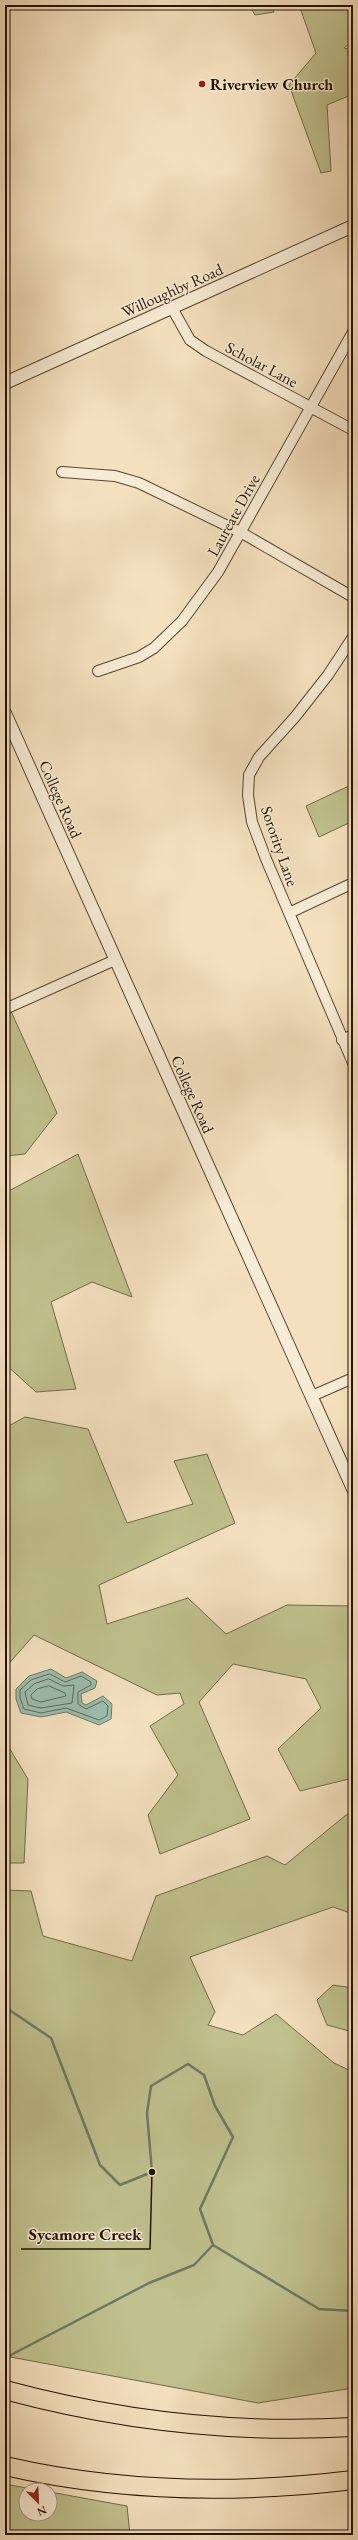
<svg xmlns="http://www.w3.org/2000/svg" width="358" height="2540" font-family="'EB Garamond',serif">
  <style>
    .green { fill: #c0c18e; stroke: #726a47 }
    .water { fill: #9cbdae; stroke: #6c7968 }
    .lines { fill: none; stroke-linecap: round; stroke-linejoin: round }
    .shore { stroke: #606857; stroke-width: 1 }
    .stream { stroke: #6c7968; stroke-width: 2.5 }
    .minor-casing { stroke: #584630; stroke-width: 12 }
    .tertiary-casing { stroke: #584630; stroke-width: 14 }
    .motorway-casing { stroke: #241200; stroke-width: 20 }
    .minor { stroke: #f8ebd5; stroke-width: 10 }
    .tertiary { stroke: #f8ebd5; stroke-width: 12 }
    .motorway { stroke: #f4e0bf; stroke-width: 18 }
    .poi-dot { fill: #8f2418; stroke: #f8ebd5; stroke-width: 1.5 }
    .labels { text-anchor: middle; stroke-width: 3; stroke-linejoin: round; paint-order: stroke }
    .poi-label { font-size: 16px; font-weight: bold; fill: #241200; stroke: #f8ebd5; text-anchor: start }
    .street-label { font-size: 16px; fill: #241200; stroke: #f8ebd5 }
    .leader { fill: none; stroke: #241200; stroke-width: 1.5 }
    .callout-dot { fill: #241200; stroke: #f8ebd5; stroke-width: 1.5 }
    .callout-label { font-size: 17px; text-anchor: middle; font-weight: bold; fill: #241200; stroke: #f8ebd5; stroke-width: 3; stroke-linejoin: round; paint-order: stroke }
  </style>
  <rect width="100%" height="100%" fill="#f4e0bf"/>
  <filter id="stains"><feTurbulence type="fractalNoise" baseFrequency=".005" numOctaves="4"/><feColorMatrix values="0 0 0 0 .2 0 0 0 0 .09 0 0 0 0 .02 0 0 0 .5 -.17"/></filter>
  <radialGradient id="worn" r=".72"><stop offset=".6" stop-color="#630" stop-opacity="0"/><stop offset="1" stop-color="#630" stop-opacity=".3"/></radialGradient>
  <path class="green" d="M249 5H271L274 12 255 15Z
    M299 5H353V40L344 48 353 50V94L327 105 331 171 321 173 289 85 316 53Z
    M353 784V821L319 837 306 806Z
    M5 998 57 1113 25 1154 5 1156Z
    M78 1154 132 1297 92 1282 51 1302 76 1389 36 1392 5 1364V1193Z
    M25 1417 88 1429 127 1523 193 1504 174 1461 207 1454 235 1523 99 1585 107 1624 188 1598 226 1634 287 1605 353 1606V1778L300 1791 278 1749 321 1708 306 1679 233 1664 199 1702 250 1819 160 1854 148 1815 178 1775 150 1726 184 1704 180 1693 157 1695 34 1635 5 1668V1428Z
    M5 1741 28 1779 24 1863H5Z
    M353 1814V1914L333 1907 190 1957 215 2012 208 2025 243 2035 276 2014 334 2063 353 2072V2388L258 2403 5 2356V1890L31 1891 43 1936 132 1961 156 1896 267 1856 285 1865 346 1815Z
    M333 1985 353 1988V2032L327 2025 317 2000Z
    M5 2484 37 2490H26V2514H50V2492L127 2506 130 2535H29L23 2530 19 2535H5Z"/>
  <path class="water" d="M51 1669 66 1678 82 1672 97 1681 95 1688 81 1694 82 1703 86 1705 103 1696 112 1704 111 1719 99 1725 66 1712 41 1717 21 1713 16 1699V1689L29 1676Z"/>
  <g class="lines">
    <path class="shore" d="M50 1674 65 1682 81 1676 91 1682V1685L78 1692V1704L86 1709 103 1701 108 1706 107 1716 99 1720 66 1708 41 1713 24 1709 20 1698V1690L31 1680Z
      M49 1679 63 1686 74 1685 72 1703 41 1708 28 1705 25 1692 34 1684Z
      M49 1686 65 1693 66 1696 41 1702 32 1699 31 1695 37 1689Z"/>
    <path class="stream" d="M5 2007 51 2038 100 2165 120 2185 152 2172 147 2113 151 2086 188 2064 204 2075 215 2106 233 2137 200 2209 213 2245 319 2309 353 2311
      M5 2358 149 2283 194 2265 213 2245"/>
    <g class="minor-casing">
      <path id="minor" d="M172 308 190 340 206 351 353 430
        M62 472 115 476 139 483 242 533 353 597
        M353 637 328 675 295 717 259 757 249 775 248 795 252 822 266 859 353 1063
        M98 671 139 657 154 648 182 621 218 572 353 332
        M289 913 353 883
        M5 1009 115 960
        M342 1040 353 1035
        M312 1396 353 1378"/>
    </g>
    <g class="tertiary-casing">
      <path id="tertiary" d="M5 383 353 226
        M5 713 353 1489"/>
    </g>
    <g class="motorway-casing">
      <path id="motorway" d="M5 2390C120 2421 234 2434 353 2427
        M5 2466C118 2492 238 2494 353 2480"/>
    </g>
    <use href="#minor" class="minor"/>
    <use href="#tertiary" class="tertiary"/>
    <use href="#motorway" class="motorway"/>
  </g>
  <circle class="poi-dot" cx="202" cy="84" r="4"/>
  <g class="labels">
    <g class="poi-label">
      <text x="210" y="90">Riverview Church</text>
    </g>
    <g class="street-label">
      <text transform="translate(172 290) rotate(-24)" y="6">Willoughby Road</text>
      <text transform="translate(262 364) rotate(28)" y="6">Scholar Lane</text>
      <text transform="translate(233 515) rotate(-61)" y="6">Laureate Drive</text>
      <text transform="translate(61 799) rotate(66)" y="6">College Road</text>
      <text transform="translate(280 846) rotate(71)" y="6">Sorority Lane</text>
      <text transform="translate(193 1094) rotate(66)" y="6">College Road</text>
    </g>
  </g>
  <path class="leader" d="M152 2172L150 2249H21"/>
  <circle class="callout-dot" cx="152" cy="2172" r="4"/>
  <g class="callout-label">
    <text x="85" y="2240">Sycamore Creek</text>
  </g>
  <rect width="358" height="2540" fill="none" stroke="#f4e0bf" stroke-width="20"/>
  <rect x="6" y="6" width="346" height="2528" fill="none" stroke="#241200" stroke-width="2"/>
  <rect x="10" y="10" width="338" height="2520" fill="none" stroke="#241200"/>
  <g transform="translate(38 2502) rotate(156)"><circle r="19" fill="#f8ebd5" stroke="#a39480"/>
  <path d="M0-3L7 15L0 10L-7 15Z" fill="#8f2418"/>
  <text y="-6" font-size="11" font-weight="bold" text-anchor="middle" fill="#241200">N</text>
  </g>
  <rect width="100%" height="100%" filter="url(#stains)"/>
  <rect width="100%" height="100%" fill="url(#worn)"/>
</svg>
